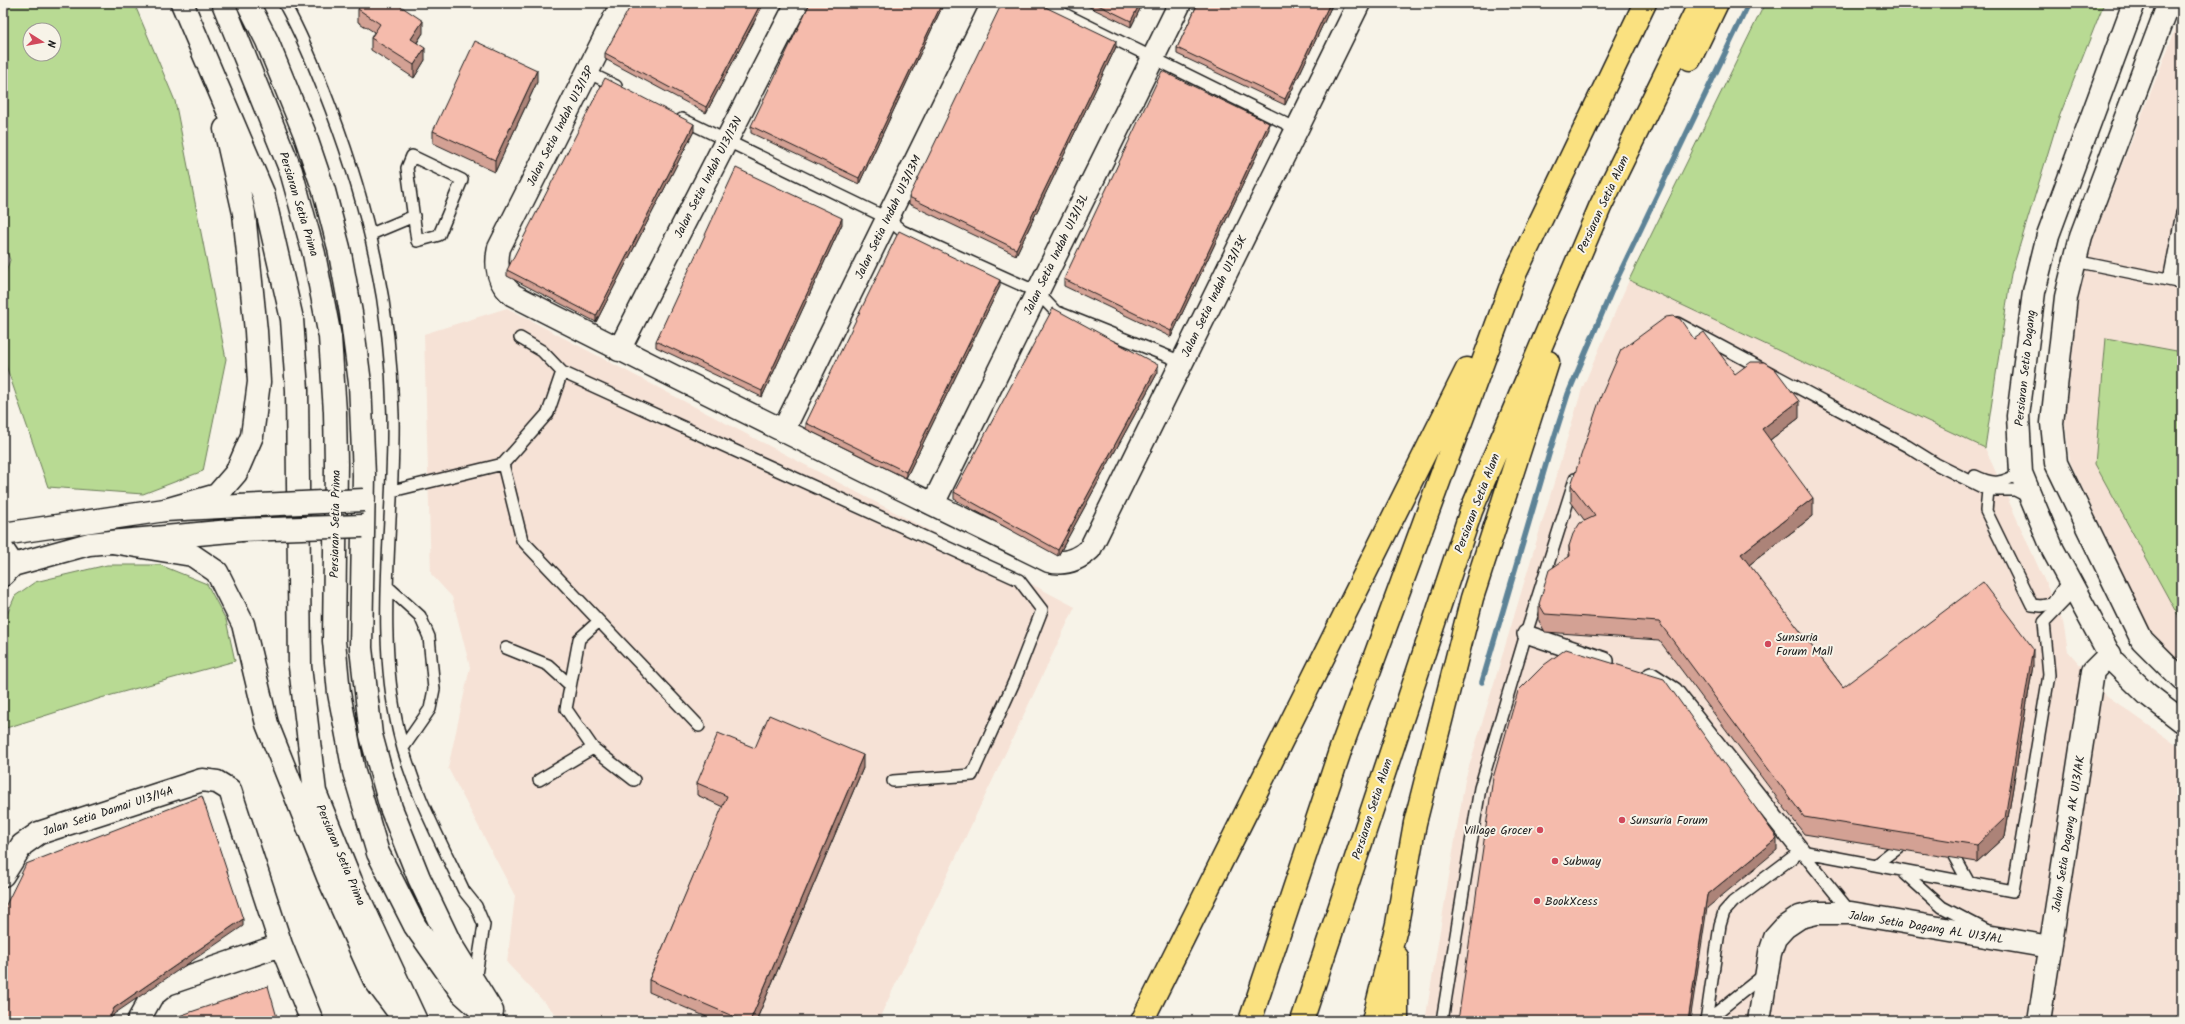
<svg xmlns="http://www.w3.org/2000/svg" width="2185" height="1024" font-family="Kalam,sans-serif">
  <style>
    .built { fill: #f6e2d6 }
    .green { fill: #b8da93; stroke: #6a7b58; fill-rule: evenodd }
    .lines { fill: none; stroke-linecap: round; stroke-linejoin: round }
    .stream { stroke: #5d8397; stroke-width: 5.5 }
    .service-casing { stroke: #1c1c1c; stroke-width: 14 }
    .pedestrian-casing { stroke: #1c1c1c; stroke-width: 20 }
    .minor-casing { stroke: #1c1c1c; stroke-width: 25 }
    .tertiary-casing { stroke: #1c1c1c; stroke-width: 25 }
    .trunk-casing { stroke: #1c1c1c; stroke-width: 25 }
    .service { stroke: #f7f3e8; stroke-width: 11 }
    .pedestrian { stroke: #f7f3e8; stroke-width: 17 }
    .minor { stroke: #f7f3e8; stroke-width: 22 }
    .tertiary { stroke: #f7f3e8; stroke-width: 22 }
    .trunk { stroke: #fae180; stroke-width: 22 }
    .minor-bridge-casing { stroke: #1c1c1c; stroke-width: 25; stroke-linecap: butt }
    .minor-bridge { stroke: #f7f3e8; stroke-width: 22 }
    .wall { fill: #d3a194; stroke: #1c1c1c }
    .shaded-wall { fill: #ac8378; stroke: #1c1c1c }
    .building { fill: #f5bbac; stroke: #1c1c1c }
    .poi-dot { fill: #d1495b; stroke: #f7f3e8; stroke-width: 1.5 }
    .labels { text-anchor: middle; stroke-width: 4; stroke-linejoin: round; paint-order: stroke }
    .street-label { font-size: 12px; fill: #1c1c1c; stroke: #f7f3e8 }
    .poi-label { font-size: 12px; fill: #1c1c1c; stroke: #f7f3e8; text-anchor: start }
  </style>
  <rect width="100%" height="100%" fill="#f7f3e8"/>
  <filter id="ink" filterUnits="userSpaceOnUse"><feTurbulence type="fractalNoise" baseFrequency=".025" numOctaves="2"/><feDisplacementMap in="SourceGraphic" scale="8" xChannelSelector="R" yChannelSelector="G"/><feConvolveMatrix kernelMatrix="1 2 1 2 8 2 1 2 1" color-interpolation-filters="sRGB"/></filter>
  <g filter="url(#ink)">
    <path class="built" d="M2182 13V664L2152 635 2070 462 2065 421 2078 298 2092 241Z
      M1629 280 1985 448 2063 622 2068 651 2106 695 2182 749V1021H1425L1465 780 1582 389Z
      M507 308 1075 607 878 1021H562L507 963 515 896 448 768 470 667 452 597 431 574 424 334Z"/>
    <path class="green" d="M3 3H134L175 101 226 359 203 471 143 494 48 487 3 357V280L10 260 3 242ZM30 30H54V54H30Z
      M1765 3H2104L2058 120 2011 274 1985 448 1629 280Z
      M2106 338 2182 352V623L2095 464Z
      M107 565H160L207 584 226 620 235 661 101 698 3 729V624L15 596 35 582Z"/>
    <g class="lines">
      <path class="stream" d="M1482 682 1549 454 1568 394 1615 283 1749 3"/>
      <g class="service-casing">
        <path id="service" d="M284 3C303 37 317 72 331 109 369 209 391 307 393 415 395 520 374 630 399 733 412 789 440 840 464 891L476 906 484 925 475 981
          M1042 3 1297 129
          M587 72 616 86
          M682 119 887 218 902 231 1037 292 1055 311 1182 362
          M412 156 462 180 439 235 417 241 407 168Z
          M371 234 414 216
          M2075 261 2182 283
          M2169 280 2182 213
          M1673 325 1677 323 1907 446 1936 464 1988 490H2015L2029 497
          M520 338 542 351 562 372 1019 580 1042 610 1014 682 972 775 893 781
          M503 464 522 540 699 726
          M1975 476C1995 486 2002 483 2021 473
          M1988 490 1986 511 2032 605 2041 606 2052 604 2068 581
          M392 491 503 464 548 413 562 372
          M388 587 420 616 429 637 434 689 430 709 403 748
          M599 621 579 639 566 709 593 748 634 780
          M506 648 548 665 570 685
          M539 780 593 748
          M1949 847 1969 883
          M1801 851 1851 913
          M1875 865 1906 841
          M1901 870 1942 907 1986 930
          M1442 1021 1480 788 1526 634 1575 479
          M1706 1021 1720 925 1724 912 1733 902 1801 851 2013 891 2049 675 2044 622 2074 591
          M1706 1021 1765 974"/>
      </g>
      <g class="pedestrian-casing">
        <path id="pedestrian" d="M1526 634 1605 661
          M1651 676 1674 691 1801 851"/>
      </g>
      <g class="minor-casing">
        <path id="minor" d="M622 3 499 248C495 266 498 283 513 295 690 386 869 473 1049 561 1064 565 1078 560 1090 549L1359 3
          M619 350 797 3
          M783 431 993 3
          M933 504 1180 3
          M3 534 165 510 239 506
          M3 550 13 565
          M3 575 13 565 89 544 241 530
          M3 875 22 845 39 833 202 780 217 782 230 790 281 945 312 1021
          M138 1021 152 996 167 984 281 945
          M1759 1021 1770 953 1775 938 1785 927 1800 917 1816 913H1851L2050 947
          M2039 1021 2093 671 2110 654"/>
      </g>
      <g class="tertiary-casing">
        <path id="tertiary" d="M182 3 263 193 292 319 297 390 300 667 315 792 351 881 416 1021
          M223 3 291 171 314 254 330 337 335 412 336 464 334 641 339 693 354 772 378 853 415 926 462 993 493 1021
          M248 3 267 41 304 132 324 191 339 248 351 313 360 383 364 475 361 648 371 735 391 808 419 878 450 943 492 1011
          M2134 3 2048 235 2034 292 2018 416 2021 473 2053 550 2113 661 2147 694 2182 721
          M2169 3 2081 236 2066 297 2052 423 2056 463 2142 640 2182 680
          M165 510 217 495 236 473 252 436 259 382 256 331 244 213 225 129
          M112 542 192 555 217 572 243 624 267 724 328 877 374 979 405 1021"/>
      </g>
      <g class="trunk-casing">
        <path id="trunk" d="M1690 59 1717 3
          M1142 1021 1467 369
          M1250 1021 1340 751 1516 272 1645 3
          M1302 1021 1471 511 1600 207 1700 3
          M1373 1021 1397 924 1415 823 1472 598 1548 362
          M1397 1021V957"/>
      </g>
      <use href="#service" class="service"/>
      <use href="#pedestrian" class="pedestrian"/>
      <use href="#minor" class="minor"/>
      <use href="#tertiary" class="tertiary"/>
      <use href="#trunk" class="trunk"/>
      <g class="minor-bridge-casing">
        <path id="minor-bridge" d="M239 506 364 500
          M241 530 363 526"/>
      </g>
      <use href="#minor-bridge" class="minor-bridge"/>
    </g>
    <path class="wall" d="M764 3 706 113 605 59V53Z
      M944 3 859 184 751 133V126Z
      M1081 3H1143L1131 27Z
      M1198 3H1333L1285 105 1177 54V48Z
      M358 9 423 33 417 43 425 60 414 78 371 50V38L374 32 358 22Z
      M1116 47 1016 255 909 204V197Z
      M537 82 495 172 433 143V131Z
      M1269 129 1171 337 1064 286V279Z
      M694 131 596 322 507 276V270Z
      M842 224 762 397 656 347V341Z
      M1000 286 906 478 806 429V423Z
      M1694 339 1735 374 1799 418 1770 440 1813 516 1749 565 1843 687 2033 665 2005 836 1977 862 1804 834 1659 640 1545 632 1539 621V604L1569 557V546L1585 521 1571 502V485Z
      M1158 372 1058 556 954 499V492Z
      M755 748 863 768 756 1021H716L649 992V980L723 807 697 795V783Z"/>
    <path class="shaded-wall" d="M761 3H764L706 113V107Z
      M942 3H944L859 184V178Z
      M1140 3H1143L1131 27V21Z
      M1330 3H1333L1285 105V99Z
      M423 21V33L411 51V39Z
      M1116 41V47L1016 255V249Z
      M425 48V60L414 78V65Z
      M537 70V82L495 172V160Z
      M1269 123V129L1171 337V331Z
      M694 124V131L596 322V316Z
      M842 218V224L762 397V391Z
      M1000 280V286L906 478V472Z
      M1158 365V372L1058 556V550Z
      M1799 401V418L1762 446V429Z
      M1813 498V516L1741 571V554Z
      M2033 648V665L2005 836 1977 862V845Z
      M863 755V768L756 1021H750Z
      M1777 838V850L1707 908 1690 1021H1688L1707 895Z
      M243 919V926L114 1014 111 1021H108L114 1008Z"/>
    <path class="building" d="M363 3H396L423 21 411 39 425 48 414 65 371 38 380 24 358 9Z
      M632 3H761L706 107 605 53Z
      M810 3H942L859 178 751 126Z
      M1002 3H1037L1116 41 1016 249 909 197Z
      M1094 3H1140L1131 21Z
      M1198 3H1330L1285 99 1177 48Z
      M475 41 537 70 495 160 433 131Z
      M1162 71 1269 123 1171 331 1064 279Z
      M605 78 694 124 596 316 507 270Z
      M736 168 842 218 762 391 656 341Z
      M899 231 1000 280 906 472 806 423Z
      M1053 308 1158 365 1058 550 954 492Z
      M1673 316 1680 319 1694 339 1704 332 1735 374 1751 362H1764L1775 369 1799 401 1762 429 1813 498 1741 554 1843 687 1983 582 2033 648 2005 818 1977 845 1804 817 1659 622 1545 614 1539 604 1549 570 1570 556 1569 546 1573 534 1580 523 1595 516 1571 485 1601 396 1621 350 1666 317Z
      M1566 649 1664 679 1777 838 1707 895 1688 1021H1458L1493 778 1518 691 1544 665Z
      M769 715 863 755 750 1021H744L649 980 727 796 697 783 718 733 755 748Z
      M202 796 243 919 114 1008 108 1021H3V911L26 864Z
      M268 986 278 1021H164Z"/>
  </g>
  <g class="poi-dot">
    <circle cx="1768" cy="644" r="4"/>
    <circle cx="1622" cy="820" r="4"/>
    <circle cx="1540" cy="830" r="4"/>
    <circle cx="1555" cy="861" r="4"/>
    <circle cx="1537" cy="901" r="4"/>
  </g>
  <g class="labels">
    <g class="street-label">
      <text transform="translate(560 126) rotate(-63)" y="4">Jalan Setia Indah U13/13P</text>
      <text transform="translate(708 177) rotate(-63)" y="4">Jalan Setia Indah U13/13N</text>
      <text transform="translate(299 204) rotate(73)" y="4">Persiaran Setia Prima</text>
      <text transform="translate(1603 204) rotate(-65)" y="4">Persiaran Setia Alam</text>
      <text transform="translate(888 217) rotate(-64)" y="4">Jalan Setia Indah U13/13M</text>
      <text transform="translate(1056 254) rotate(-64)" y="4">Jalan Setia Indah U13/13L</text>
      <text transform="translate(1214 296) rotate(-64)" y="4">Jalan Setia Indah U13/13K</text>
      <text transform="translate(2025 368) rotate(-84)" y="4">Persiaran Setia Dagang</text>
      <text transform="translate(1477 503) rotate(-69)" y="4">Persiaran Setia Alam</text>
      <text transform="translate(335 524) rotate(-89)" y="4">Persiaran Setia Prima</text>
      <text transform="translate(1372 809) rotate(-72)" y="4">Persiaran Setia Alam</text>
      <text transform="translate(108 811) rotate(-18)" y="4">Jalan Setia Damai U13/14A</text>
      <text transform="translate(2068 834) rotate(-81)" y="4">Jalan Setia Dagang AK U13/AK</text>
      <text transform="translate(341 855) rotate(67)" y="4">Persiaran Setia Prima</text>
      <text transform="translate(1926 927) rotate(9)" y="4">Jalan Setia Dagang AL U13/AL</text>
    </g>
    <g class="poi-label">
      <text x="1776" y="641">Sunsuria<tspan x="1776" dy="14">Forum Mall</tspan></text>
      <text x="1630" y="824">Sunsuria Forum</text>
      <text x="1532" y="834" text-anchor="end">Village Grocer</text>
      <text x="1563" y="865">Subway</text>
      <text x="1545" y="905">BookXcess</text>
    </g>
  </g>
  <rect width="2185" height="1024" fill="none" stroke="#f7f3e8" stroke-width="16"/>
  <rect x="8" y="8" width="2169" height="1008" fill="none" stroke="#1c1c1c" stroke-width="1.5" filter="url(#ink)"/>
  <g transform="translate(42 42) rotate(101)"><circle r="19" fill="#f7f3e8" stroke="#9f9d96"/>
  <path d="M0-3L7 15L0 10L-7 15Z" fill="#d1495b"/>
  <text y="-6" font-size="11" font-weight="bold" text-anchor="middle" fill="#1c1c1c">N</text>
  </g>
</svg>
